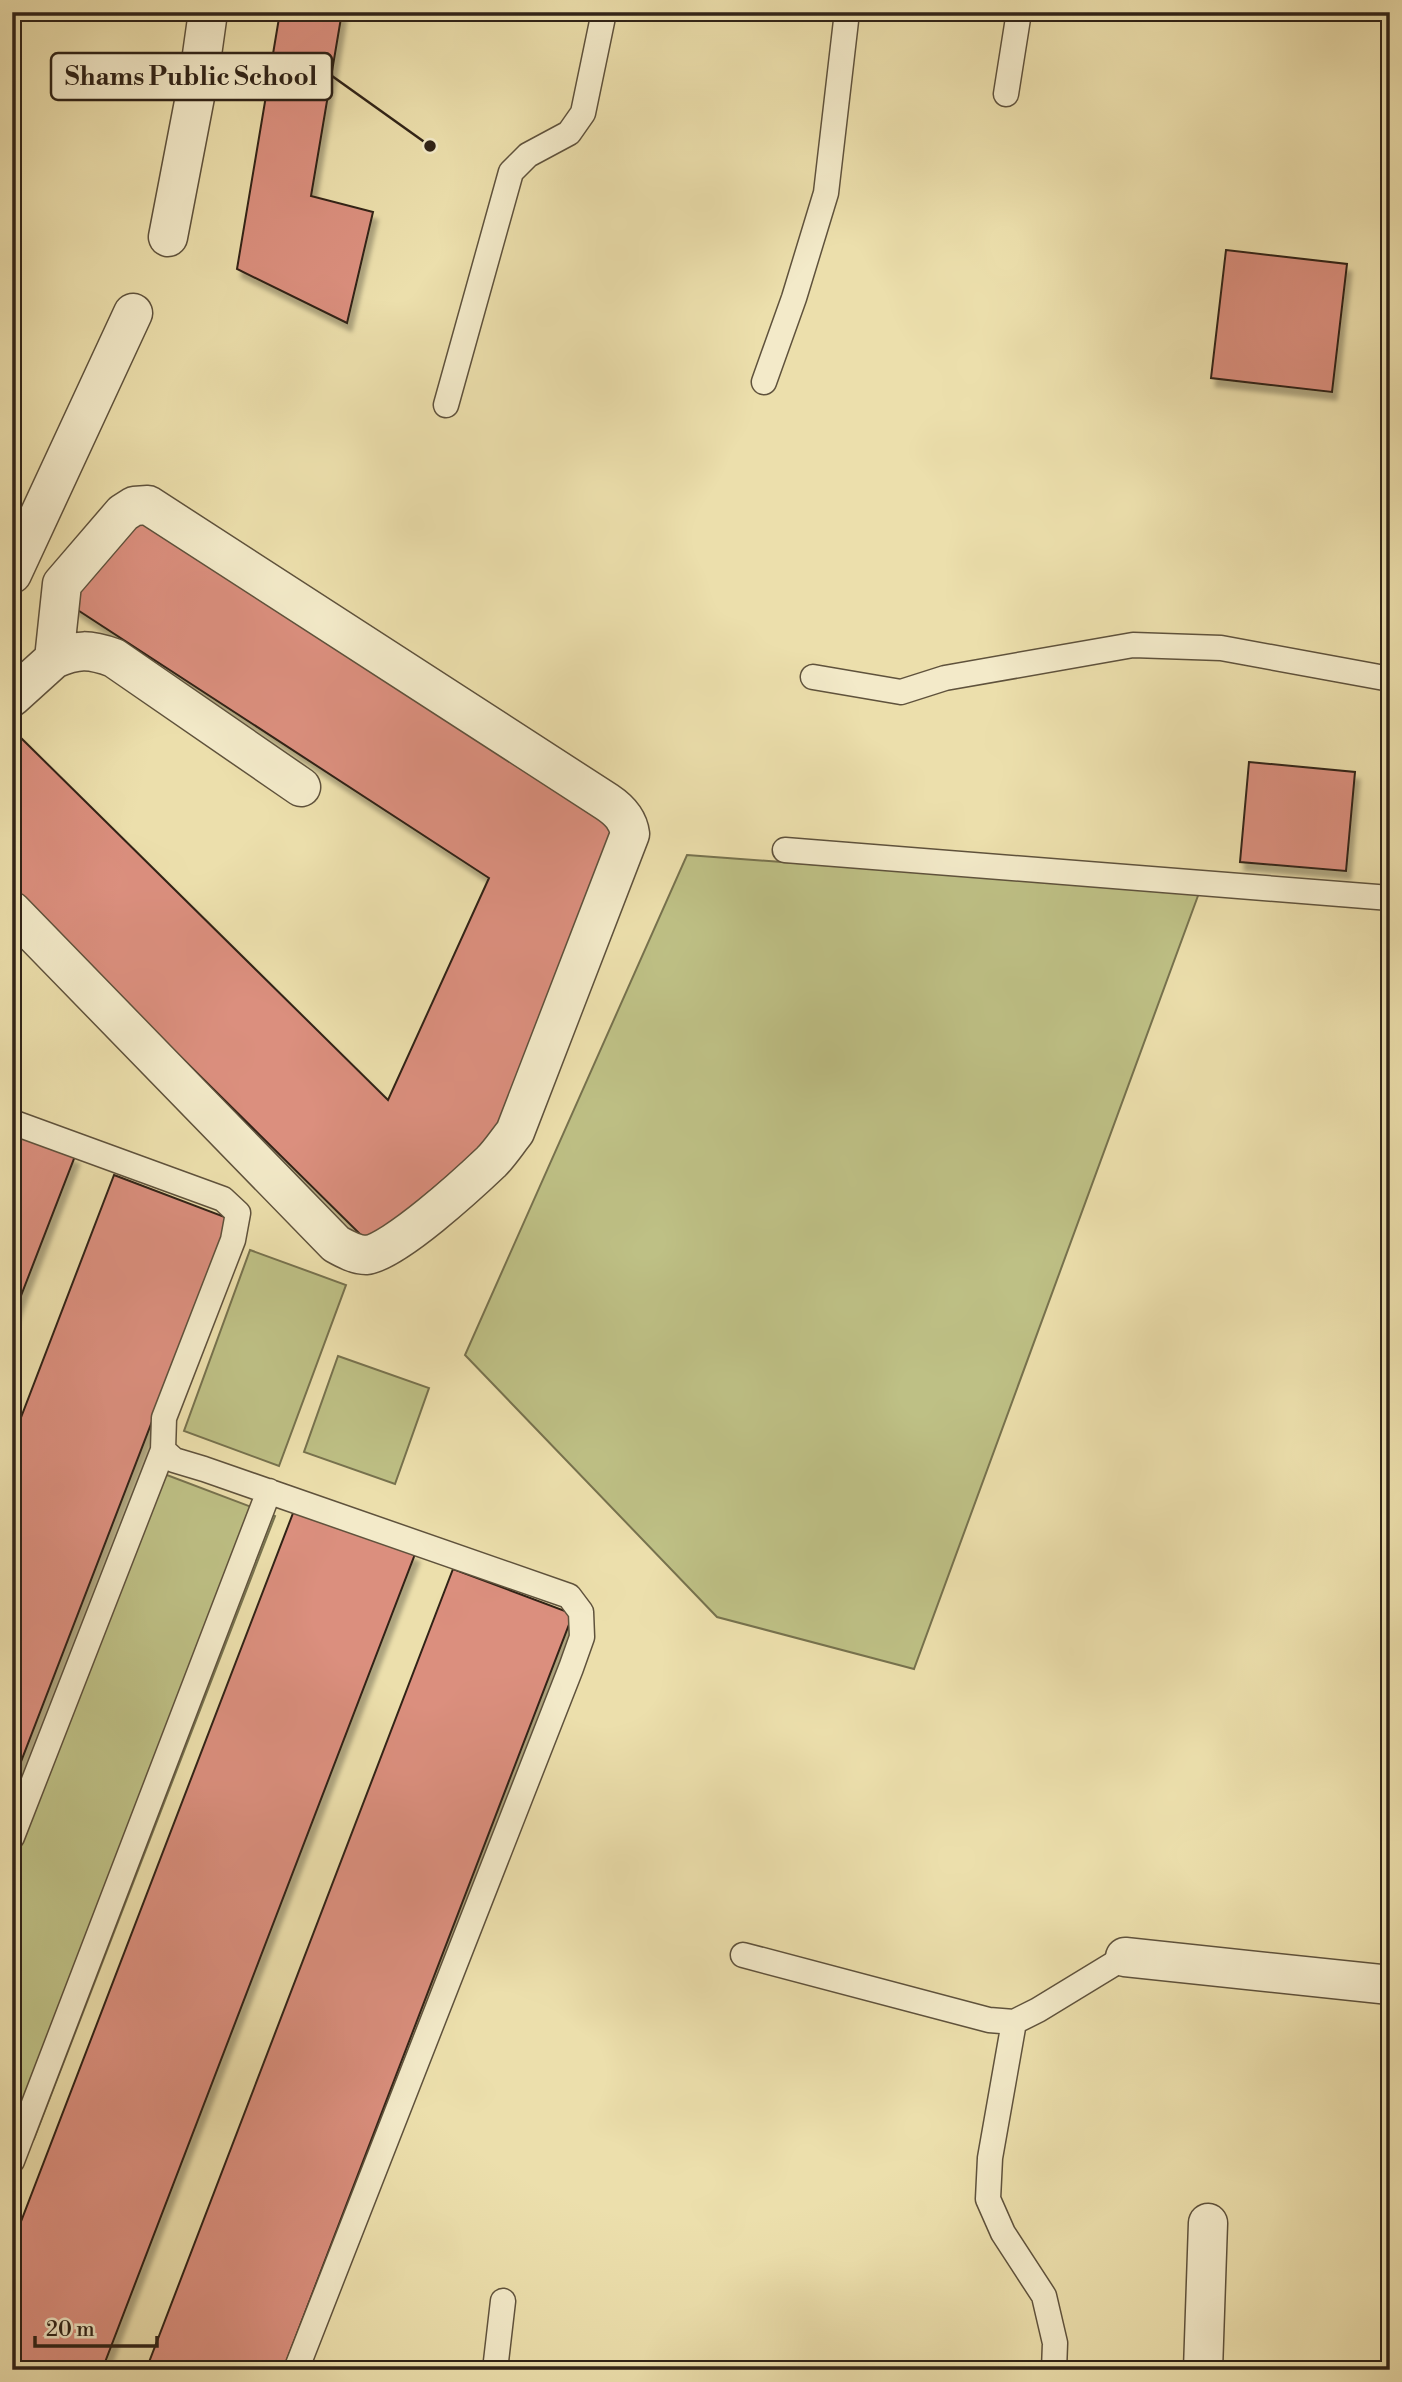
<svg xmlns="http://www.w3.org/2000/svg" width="1402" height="2382" font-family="'Libre Bodoni',serif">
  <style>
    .green { fill: #bec085; stroke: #77724e; stroke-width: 2 }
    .building { fill: #db8f7e; stroke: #302317; stroke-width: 2; filter: url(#shadow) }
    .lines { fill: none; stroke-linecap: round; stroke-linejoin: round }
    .lane-casing { stroke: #5f523c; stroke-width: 27 }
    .street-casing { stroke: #5f523c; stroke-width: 41 }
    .lane { stroke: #f3eac9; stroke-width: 24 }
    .street { stroke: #f3eac9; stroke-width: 38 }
    .leader { fill: none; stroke: #302317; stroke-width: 2.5 }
    .callout-dot { fill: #302317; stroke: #f3eac9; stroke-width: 2.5 }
    .callout { fill: #f3eac9; stroke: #302317; stroke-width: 2.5 }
    .callout-label { font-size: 26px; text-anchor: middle; font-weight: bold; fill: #302317 }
  </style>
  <defs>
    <filter id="shadow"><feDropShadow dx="4.5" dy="8" stdDeviation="2" flood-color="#0004"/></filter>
  </defs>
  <rect width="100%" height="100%" fill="#ecdfac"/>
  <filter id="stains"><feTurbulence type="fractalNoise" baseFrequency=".00286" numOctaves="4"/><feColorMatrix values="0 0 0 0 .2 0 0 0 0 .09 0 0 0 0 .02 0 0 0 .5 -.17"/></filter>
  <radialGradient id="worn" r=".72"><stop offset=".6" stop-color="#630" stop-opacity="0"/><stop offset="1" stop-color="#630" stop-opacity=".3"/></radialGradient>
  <path class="green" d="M687 855 1199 893 914 1669 717 1617 465 1355Z
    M250 1250 346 1285 279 1466 184 1431Z
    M338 1356 429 1388 395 1484 304 1452Z
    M151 1469 275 1516 34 2139 12 2130V1828Z"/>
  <path class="building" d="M280 12H342L311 196 373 212 347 323 237 269Z
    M1226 250 1347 264 1332 392 1211 378Z
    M138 512 616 829 497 1134 369 1243 12 890V741L18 735 388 1100 489 878 70 605Z
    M1249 762 1355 772 1346 871 1240 862Z
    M12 1133 75 1156 12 1319Z
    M114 1175 230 1219 12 1785V1441Z
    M295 1508 415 1554 102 2370H12V2245Z
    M453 1569 573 1614 283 2370H146Z"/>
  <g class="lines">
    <g class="lane-casing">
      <path id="lane" d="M1006 94 1019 12
        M764 382 794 298 826 193 847 12
        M446 405 511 172 528 155 569 133 583 113 604 12
        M813 677 901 692 945 678 1133 645 1221 648 1390 679
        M785 850 1390 898
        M12 1122 223 1199 238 1213 233 1240 164 1418 163 1450 174 1460 204 1469 569 1596 581 1612 582 1637 571 1668 296 2370
        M12 1837 163 1450
        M743 1955 989 2020 1014 2022 1038 2010 1125 1957
        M1014 2022 990 2158 988 2199 1003 2233 1044 2296 1055 2343 1054 2370
        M12 2161 269 1491
        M495 2370 503 2301"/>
    </g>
    <g class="street-casing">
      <path id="street" d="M168 237 199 76 208 12
        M12 574 133 313
        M54 659C78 649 89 649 114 658L301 787
        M12 697 54 659 62 584 123 513 134 506 148 505 607 802C619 810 628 819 630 834L515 1132C507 1142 500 1153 491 1162 470 1182 393 1253 366 1255 356 1255 345 1249 336 1244L12 911
        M1125 1957 1390 1985
        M1203 2370 1208 2223"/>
    </g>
    <use href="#lane" class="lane"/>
    <use href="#street" class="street"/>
  </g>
  <path class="leader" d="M430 146L332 76"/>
  <circle class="callout-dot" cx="430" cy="146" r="7"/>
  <rect class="callout" x="51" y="53" width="281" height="47" rx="7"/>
  <g class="callout-label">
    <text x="191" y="85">Shams Public School</text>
  </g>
  <rect width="1402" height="2382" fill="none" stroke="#ecdfac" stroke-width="42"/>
  <rect x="14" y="14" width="1374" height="2354" fill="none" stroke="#302317" stroke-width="3.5"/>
  <rect x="21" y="21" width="1360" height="2340" fill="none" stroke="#302317" stroke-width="2"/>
  <path d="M35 2336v10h122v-10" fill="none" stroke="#302317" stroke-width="3.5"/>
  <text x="46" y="2336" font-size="21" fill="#302317" stroke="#f3eac9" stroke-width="5" paint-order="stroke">20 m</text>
  <rect width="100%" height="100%" filter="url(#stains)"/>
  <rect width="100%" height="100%" fill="url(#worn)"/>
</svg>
